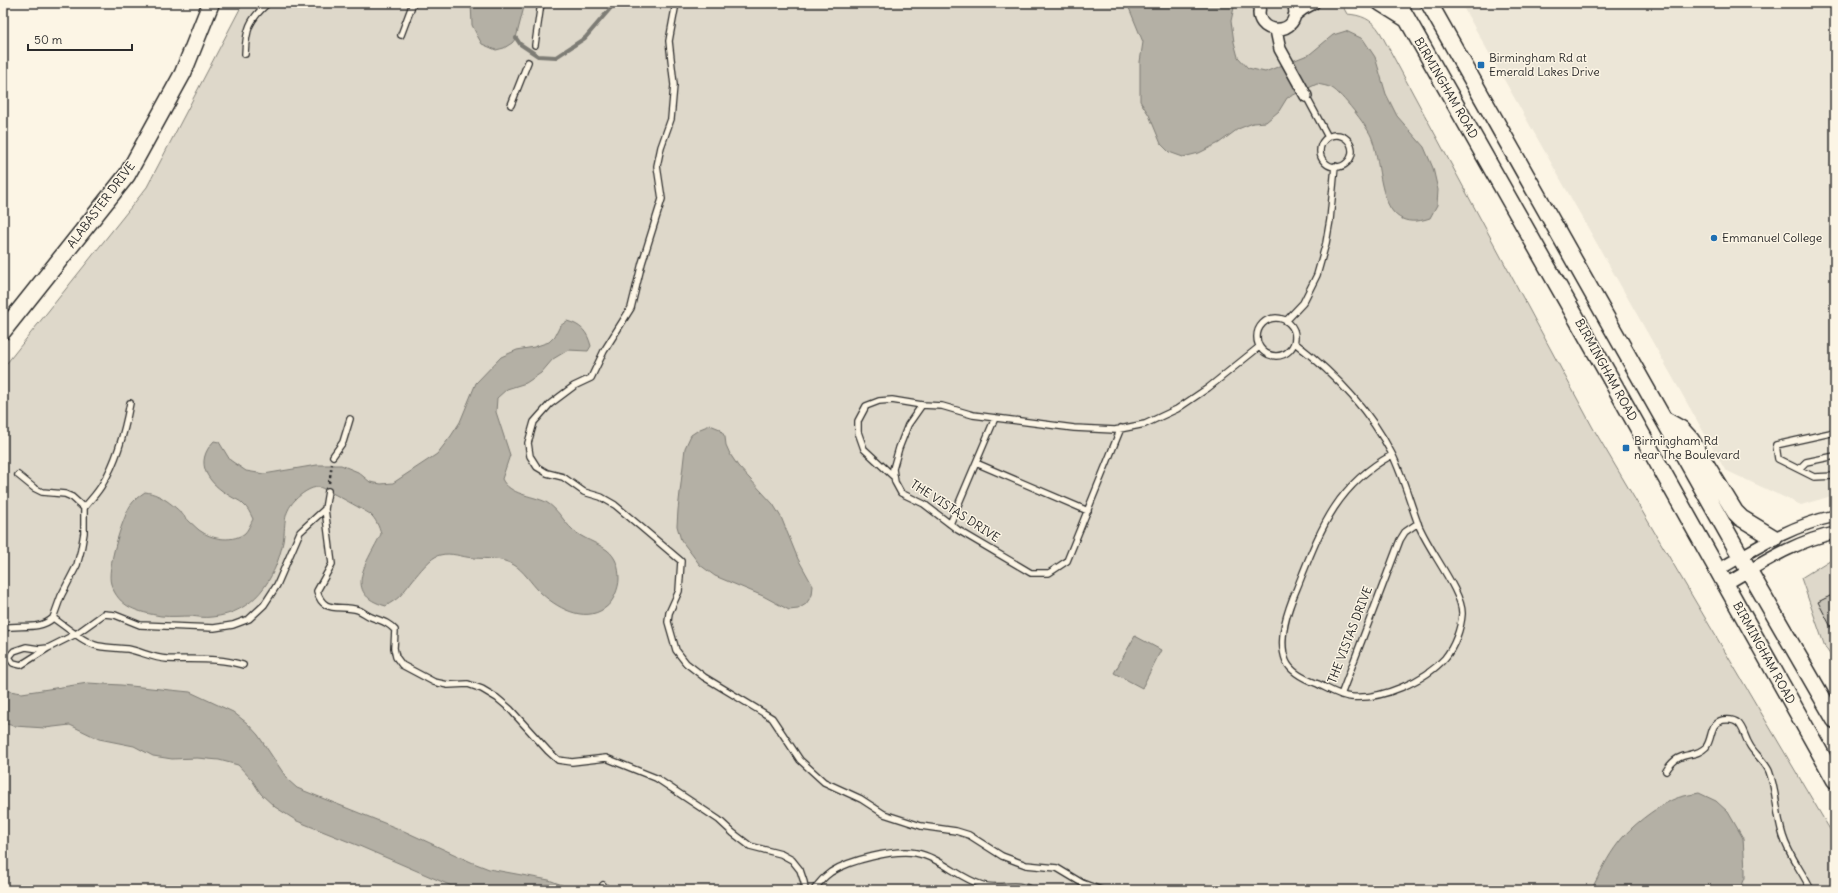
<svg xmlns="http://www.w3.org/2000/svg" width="1838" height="893" font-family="Delius,sans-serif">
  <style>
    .built { fill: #ece6d7 }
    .green { fill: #ded8ca; stroke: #84827a }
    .water { fill: #b4b0a5; stroke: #7d7b74 }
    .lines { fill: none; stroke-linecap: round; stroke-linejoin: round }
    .stream { stroke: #7d7b74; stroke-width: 4 }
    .building { fill: #c8c3b7; stroke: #2b2b2b }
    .lane-casing { stroke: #2b2b2b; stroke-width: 8 }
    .street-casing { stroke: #2b2b2b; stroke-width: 14 }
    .secondary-casing { stroke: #2b2b2b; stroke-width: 19 }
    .path { stroke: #2b2b2b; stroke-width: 2.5; stroke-dasharray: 3 3; stroke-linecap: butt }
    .lane { stroke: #fcf5e5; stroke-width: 5.5 }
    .street { stroke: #fcf5e5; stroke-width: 11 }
    .secondary { stroke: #fcf5e5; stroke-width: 16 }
    .poi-dot { fill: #1f6fb2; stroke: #fcf5e5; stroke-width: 1.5 }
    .labels { text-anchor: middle; stroke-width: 3; stroke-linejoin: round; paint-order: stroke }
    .poi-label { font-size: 12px; fill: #2b2b2b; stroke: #fcf5e5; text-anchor: start }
    .street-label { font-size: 12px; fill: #2b2b2b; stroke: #fcf5e5 }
  </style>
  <rect width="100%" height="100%" fill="#fcf5e5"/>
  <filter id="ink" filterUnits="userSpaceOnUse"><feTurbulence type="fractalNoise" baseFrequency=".025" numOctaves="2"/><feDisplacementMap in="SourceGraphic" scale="8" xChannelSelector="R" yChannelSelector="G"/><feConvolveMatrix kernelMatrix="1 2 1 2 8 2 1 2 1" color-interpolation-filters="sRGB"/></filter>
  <g filter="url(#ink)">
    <path class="built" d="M1470 3H1835V495L1801 505 1725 470 1463 7Z"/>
    <path class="green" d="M243 3H1341L1347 14C1361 15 1372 19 1380 32L1593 428 1835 838V890H3V368L147 187Z
      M1833 558H1835V662L1825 647 1801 578Z"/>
    <path class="water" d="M471 3H525L516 38 512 43 504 48 496 50 482 44 478 37 472 25Z
      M1127 3H1235L1231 21 1234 42 1238 57 1248 68 1265 72 1310 54 1333 35 1346 31 1363 39 1375 57 1386 94 1397 116 1424 147 1433 168 1438 190 1437 205 1430 218C1375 237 1384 166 1371 136 1366 125 1342 94 1332 88 1328 86 1322 85 1317 84L1287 98 1279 111 1266 122 1253 123 1238 129 1219 143 1199 153 1183 157 1169 152 1161 144 1149 115 1140 101V62L1143 42Z
      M567 321C581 325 587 331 591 346L588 351 568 350 553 359 541 373 526 383 507 389 497 398 496 412 510 455 502 479C510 495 531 495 546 502 558 509 563 521 573 530 583 539 596 542 607 550 616 557 619 567 619 579 619 588 613 603 605 608 584 624 555 607 539 591 531 583 523 570 514 565 500 557 487 559 473 558 462 557 451 552 440 555 428 557 409 586 400 596 396 600 390 603 386 606 341 594 368 561 381 534 379 527 376 519 370 514 364 510 324 488 319 487 310 487 301 494 295 500 282 514 286 525 283 542 275 580 254 613 212 617 205 618 198 617 191 616 181 616 171 617 161 616 138 612 119 608 111 584 106 570 122 520 130 506 134 500 139 496 145 492 163 494 178 509 190 522 194 525 198 530 202 532 214 540 234 542 245 533 248 530 251 523 253 519 250 513 248 508 243 504 240 500 234 499 230 496 208 483 193 463 214 441L219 442 230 460 246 471 264 474 317 465H341L358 472 370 482 381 484 393 483 437 454 451 436 460 422 476 383 501 357 517 350 534 347 549 342 555 336 560 326Z
      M710 425 720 429 725 437 726 445 730 454 738 466 773 504 781 517 798 559 813 586 812 595 806 604 798 609 789 610 763 596 715 576 700 565 681 540 677 526 678 510 685 448 691 435 700 429Z
      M1135 636 1161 650 1142 688 1114 673Z
      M88 683 121 685 190 692 233 712 247 723 258 735 288 780 297 788 404 831 471 862 489 869 549 880 575 890H461L357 845 297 821 275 807 261 794 252 780 238 765 219 760 197 758 172 759 153 756 134 746 99 739 70 725 45 728 14 726 3 723V690L22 693Z
      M1699 793 1716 801 1728 812 1743 838 1745 870V878L1740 890H1591C1600 874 1607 857 1619 842 1630 827 1655 808 1672 800 1680 796 1690 795 1699 793Z"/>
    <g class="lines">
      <path class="stream" d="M516 38 520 44 538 56 556 57 585 38 615 3"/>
    </g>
    <path class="building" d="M1832 595 1835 601V630L1833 631 1818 602Z"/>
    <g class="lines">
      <g class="lane-casing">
        <path id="lane" d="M676 3 669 41 674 85 671 119 661 147 657 166 662 199 642 263 631 308 604 351 591 378 574 386 550 404 534 422 528 443 530 456 537 467 547 473 563 477 584 492 601 497 615 505 681 561 679 591 669 613 668 622 676 650 686 663 704 677 772 718 800 760 824 782 861 799 884 814 921 826 956 831 969 835 1002 856 1026 865 1057 868 1082 883 1101 890
          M401 35 413 3
          M535 45 541 3
          M245 54C246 29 249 20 268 3
          M1306 96 1328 137
          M511 105 528 62
          M1320 151a16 16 0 1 1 32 0a16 16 0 1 1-32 0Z
          M1257 337a19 19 0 1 1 38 0a19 19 0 1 1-38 0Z
          M1286 321 1303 303 1317 275 1326 243 1330 220 1335 166
          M1295 343C1334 373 1369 409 1392 454 1402 474 1409 499 1417 521 1425 546 1463 591 1462 614 1461 629 1454 647 1445 658 1425 681 1381 700 1351 697 1339 696 1329 689 1318 684 1307 680 1291 673 1286 661 1277 639 1288 609 1297 588 1320 531 1335 486 1392 455
          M130 403C125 430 118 459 103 483 98 493 90 500 84 508V533L81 550 77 565 61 596 53 618C65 626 84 643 98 646 108 648 118 648 128 649 142 652 153 658 167 659 194 660 218 657 243 665
          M922 405 908 425 899 448 893 469 895 482 901 493 924 504 958 530 1031 573H1049L1067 561 1121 428
          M1835 432 1776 445 1778 459 1814 477 1835 476
          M333 456 343 442 350 419
          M976 463 1088 511
          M1799 469 1806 462 1835 456
          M18 475 34 488 42 492 65 494 72 497 84 508
          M894 477 864 449 858 432V421L866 406 879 401 892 400 922 405 942 406 973 415 1074 428 1115 430 1145 424 1177 409 1208 388 1259 347
          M325 509 328 491
          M950 524 995 418
          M3 628C20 624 39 631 53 618
          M48 648 21 665 13 663 9 657 14 651 26 647 39 649 48 648 76 634 104 614 115 615 140 625 214 628 233 625 249 619 264 605 277 585 300 532 325 509 332 564 317 591C323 615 341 604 358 610 362 611 366 615 371 617 381 621 388 622 395 630L394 648 396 657 402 665 434 682 448 685 468 684 482 689 497 698 510 709 548 751 558 760 572 762 606 758 656 778 719 820 733 833 750 846 781 854 792 860 800 870 804 882 805 890
          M1341 695 1400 540 1405 532 1418 523
          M1666 771C1680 748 1693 760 1706 747 1713 738 1709 723 1723 720 1743 717 1742 732 1749 744 1754 754 1764 760 1769 771 1777 792 1776 814 1783 836 1789 856 1802 871 1811 890
          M603 885 607 890
          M814 890C818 884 824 877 831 872 850 860 894 849 916 853 939 857 959 878 982 885 999 890 1016 882 1033 890"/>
      </g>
      <g class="street-casing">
        <path id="street" d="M1261 3C1248 38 1306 38 1293 3
          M1294 16 1303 9 1314 3
          M1276 30 1280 49 1306 96
          M1718 570C1756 548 1792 525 1835 516
          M1726 584C1761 564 1795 541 1835 533"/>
      </g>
      <g class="secondary-casing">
        <path id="secondary" d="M1381 3 1405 18
          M1398 3 1608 374 1835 780
          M1429 3 1749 571 1835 720
          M3 331 127 175 183 73 211 3
          M1665 420 1681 429 1691 440 1735 512 1741 518 1774 538"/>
      </g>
      <path class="path" d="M329 483 332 464"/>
      <use href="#lane" class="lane"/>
      <use href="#street" class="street"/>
      <use href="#secondary" class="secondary"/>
    </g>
  </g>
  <g class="poi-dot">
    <rect x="1477" y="61" width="8" height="8" rx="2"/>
    <circle cx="1714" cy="238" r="4"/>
    <rect x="1622" y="444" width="8" height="8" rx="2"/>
  </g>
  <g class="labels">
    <g class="poi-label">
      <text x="1489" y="62">Birmingham Rd at<tspan x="1489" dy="14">Emerald Lakes Drive</tspan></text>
      <text x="1722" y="242">Emmanuel College</text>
      <text x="1634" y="445">Birmingham Rd<tspan x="1634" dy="14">near The Boulevard</tspan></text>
    </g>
    <g class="street-label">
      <text transform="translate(1446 88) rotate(60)" y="4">BIRMINGHAM ROAD</text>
      <text transform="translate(101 205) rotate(-53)" y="4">ALABASTER DRIVE</text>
      <text transform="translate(1606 370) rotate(61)" y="4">BIRMINGHAM ROAD</text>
      <text transform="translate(955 511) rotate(33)" y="4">THE VISTAS DRIVE</text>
      <text transform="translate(1350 635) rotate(-69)" y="4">THE VISTAS DRIVE</text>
      <text transform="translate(1764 653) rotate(61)" y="4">BIRMINGHAM ROAD</text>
    </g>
  </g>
  <rect width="1838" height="893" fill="none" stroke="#fcf5e5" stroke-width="16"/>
  <rect x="8" y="8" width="1822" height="877" fill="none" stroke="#2b2b2b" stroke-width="1.5" filter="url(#ink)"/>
  <path d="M28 44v6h104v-6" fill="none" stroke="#2b2b2b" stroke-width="2"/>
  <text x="34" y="44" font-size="12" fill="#2b2b2b" stroke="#fcf5e5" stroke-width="3" paint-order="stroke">50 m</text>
</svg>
